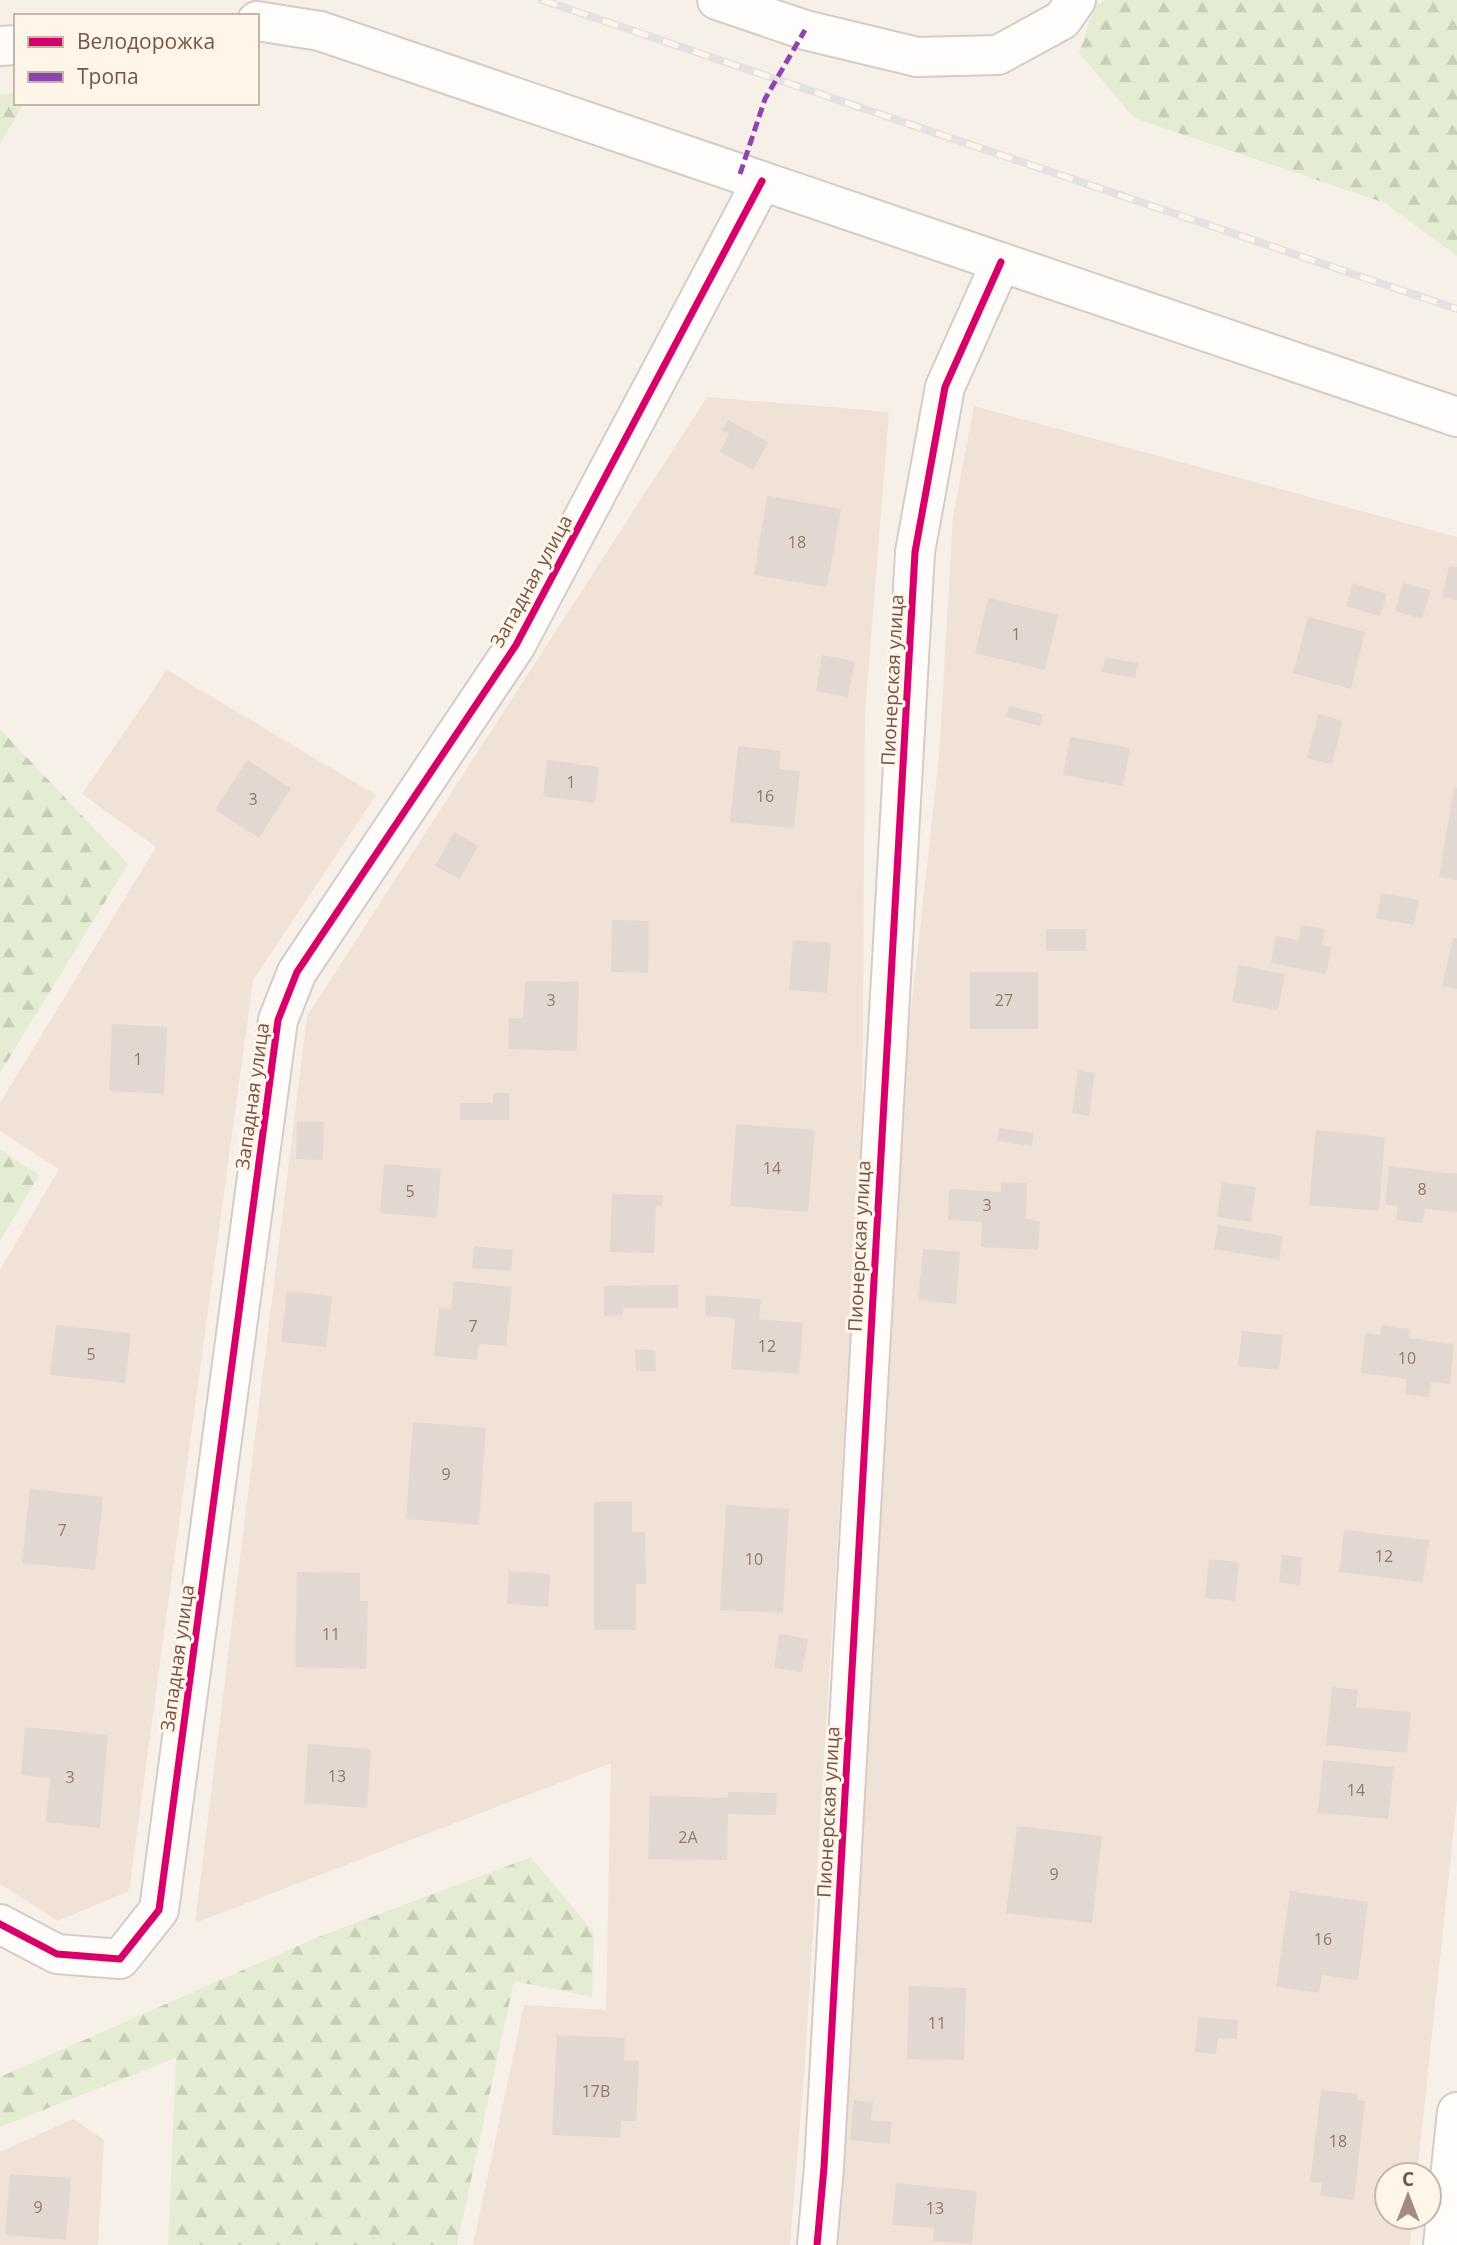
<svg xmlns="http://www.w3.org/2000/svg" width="1457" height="2245" font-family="'Open Sans',sans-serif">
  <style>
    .residential { fill: #f0e2d6 }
    .forest { fill: url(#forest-firs) }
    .building { fill: #e3d8d1 }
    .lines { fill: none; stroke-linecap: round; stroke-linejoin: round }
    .minor-casing { stroke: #d5ccc6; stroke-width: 42 }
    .minor { stroke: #fefdfc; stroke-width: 38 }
    .rail-casing { stroke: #e4e1e4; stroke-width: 8 }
    .rail { stroke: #fff5e9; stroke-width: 5; stroke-dasharray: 16; stroke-linecap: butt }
    .quiet { stroke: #8e44ad; stroke-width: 5; stroke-dasharray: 10 5; stroke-linecap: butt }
    .cycleway-casing { stroke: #fff5e9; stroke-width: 11 }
    .cycleway { stroke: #d6006c; stroke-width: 7 }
    .labels { text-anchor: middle; stroke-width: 6; stroke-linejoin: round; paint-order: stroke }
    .number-label { font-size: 16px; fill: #92786c }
    .street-label { font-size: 19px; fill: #755548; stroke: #fff5e9 }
  </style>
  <defs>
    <pattern id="forest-firs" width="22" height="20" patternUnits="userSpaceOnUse" patternTransform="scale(1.75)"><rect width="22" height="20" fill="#e4edd3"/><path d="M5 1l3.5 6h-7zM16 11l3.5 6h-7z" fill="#c7cdb7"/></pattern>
  </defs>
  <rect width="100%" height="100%" fill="#f7f0e9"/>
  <path class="residential" d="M707 397 889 412 865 714 862 1152 804 2076 790 2245H473L524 2005 606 2010 611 1763 195 1923 307 1016Z
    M974 406 1457 537V1799L1417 2175H1387V2217H1413L1410 2245H835L895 1155 939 757 953 517Z
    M167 670 376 795 253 980 129 1891 58 1921 0 1884V1270L59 1169 0 1131V1103L156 847 82 794Z
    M73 2119 104 2140 98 2245H0V2152Z"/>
  <path class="forest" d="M1106 0H1457V256L1385 203 1134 118 1079 53 1094 7Z
    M16 93V103H24L0 144V95Z
    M0 729 128 864 0 1073Z
    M0 1149 39 1175 0 1241Z
    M531 1857 594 1933 592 1997 514 1981 457 2245H168L176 2058 0 2127V2077L318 1937Z"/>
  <path class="building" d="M728 420 768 442 753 470 720 452 729 434 722 430Z
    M767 496 841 509 827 587 754 575Z
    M1449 566 1457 567V600L1442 597Z
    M1353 583 1387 594 1380 616 1346 606Z
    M1403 583 1431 590 1422 619 1395 611Z
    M988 598 1058 615 1045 670 975 653Z
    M1308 617 1365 632 1351 689 1293 673Z
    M822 655 855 661 848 697 816 691Z
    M1105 657 1138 663 1135 678 1102 672Z
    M1009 706 1043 714 1040 726 1006 717Z
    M1318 714 1343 721 1332 764 1307 758Z
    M1070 737 1130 748 1123 786 1063 775Z
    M738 746 781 751 779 769 800 771 794 828 730 822Z
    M247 760 291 788 259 838 215 810Z
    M547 760 599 767 595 803 543 796Z
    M1454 788H1457V880L1439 877Z
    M454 832 478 846 460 879 435 866Z
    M1381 893 1419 900 1414 925 1376 918Z
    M612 920 649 921 648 973 611 972Z
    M1301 925 1325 929 1322 945 1332 947 1326 974 1271 963 1276 936 1298 940Z
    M1046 929H1086V951H1046Z
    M1453 938H1457V989L1442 986Z
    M793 940 831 943 827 993 789 990Z
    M1238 965 1285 974 1278 1010 1232 1002Z
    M970 972H1038V1029H970Z
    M525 981 579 982 577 1051 508 1049 509 1018H523Z
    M112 1024 167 1027 164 1094 109 1091Z
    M1078 1070 1095 1073 1089 1116 1072 1113Z
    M493 1093H509V1120H460V1103H493Z
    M297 1121 324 1122 323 1160 296 1159Z
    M736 1124 815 1130 808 1212 730 1206Z
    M999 1128 1034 1133 1032 1146 997 1141Z
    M1316 1130 1385 1137 1379 1211 1309 1205Z
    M384 1164 441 1169 437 1218 380 1213Z
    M1389 1166 1457 1174V1212L1425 1209 1423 1223 1396 1220 1398 1206 1385 1204Z
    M1001 1182 1027 1183 1026 1219 1040 1221 1038 1250 981 1247 982 1222 948 1220 949 1189 1001 1192Z
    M1222 1182 1256 1187 1251 1222 1217 1217Z
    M612 1194 663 1195 662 1206H656L654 1253 610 1252Z
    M1218 1225 1283 1236 1279 1260 1214 1249Z
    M474 1246 513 1250 511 1271 472 1268Z
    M923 1249 960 1252 956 1304 918 1300Z
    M454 1281 512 1287 506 1346 479 1344 477 1360 434 1356 439 1308 451 1309Z
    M678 1285V1308H623V1315L604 1316V1286Z
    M287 1291 332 1296 326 1347 281 1342Z
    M706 1295 761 1299 759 1319 803 1323 799 1374 731 1369 735 1318 705 1316Z
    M56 1325 131 1333 125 1383 50 1375Z
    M1381 1325 1410 1329 1409 1338 1454 1344 1450 1384 1431 1382 1429 1397 1405 1394 1407 1379 1361 1373 1365 1333 1380 1335Z
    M1242 1331 1283 1335 1279 1370 1238 1366Z
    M635 1350H655L656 1371H636Z
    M413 1422 486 1428 479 1525 406 1519Z
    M30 1489 103 1497 95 1570 22 1563Z
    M594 1502H632V1532H645L646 1584H636V1630H594Z
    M726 1505 789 1509 783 1613 720 1610Z
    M1344 1530 1429 1540 1423 1582 1339 1572Z
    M1282 1555 1302 1557 1300 1585 1279 1583Z
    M1209 1559 1239 1562 1235 1601 1205 1598Z
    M509 1571 550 1574 548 1607 507 1604Z
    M297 1572 360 1573V1601H368L366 1669 295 1667Z
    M779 1634 808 1639 802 1672 774 1668Z
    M1332 1687 1358 1690 1356 1707 1411 1712 1407 1753 1326 1745Z
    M25 1727 108 1735 100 1828 46 1822 50 1778 21 1775Z
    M308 1744 371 1749 367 1808 304 1803Z
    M1323 1760 1394 1767 1388 1819 1318 1813Z
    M728 1792 777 1793 776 1815 728 1814 727 1860 648 1859 650 1796 728 1798Z
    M1017 1826 1102 1836 1092 1923 1006 1913Z
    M1290 1891 1368 1902 1358 1980 1322 1975 1319 1993 1276 1987Z
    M909 1986 966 1988 964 2060 907 2059Z
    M1198 2017 1238 2020 1237 2039 1218 2038 1216 2054 1195 2052Z
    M557 2035 625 2038 624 2060 639 2061 636 2121H621L620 2138 552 2135Z
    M1321 2090 1358 2094 1357 2100 1365 2101 1354 2200 1320 2196 1322 2183 1310 2182Z
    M854 2100 873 2102 871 2120 892 2122 890 2144 850 2140Z
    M10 2174 71 2178 66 2240 5 2235Z
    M896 2183 977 2191 972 2244 933 2241 934 2228 892 2225Z"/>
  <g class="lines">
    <g class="minor-casing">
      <path id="minor" d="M717 0 805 30 917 57 998 55 1062 20 1076 0
        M257 21 320 31 1457 417
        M0 46 16 45
        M0 1924 57 1954 120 1959 159 1910 278 1020 297 972 516 645 762 181
        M817 2245 824 2167 915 552 945 387 1001 262
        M1443 2245 1457 2112"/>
    </g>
    <use href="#minor" class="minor"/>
    <g class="rail-casing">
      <path id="rail" d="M542 0 1457 309"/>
    </g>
    <use href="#rail" class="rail"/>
    <path class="quiet" d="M740 174 765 99 805 30"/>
    <g class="cycleway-casing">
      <path id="cycleway" d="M0 1924 57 1954 120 1959 159 1910 278 1020 297 972 516 645 762 181
        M817 2245 824 2167 915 552 945 387 1001 262"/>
    </g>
    <use href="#cycleway" class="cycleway"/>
  </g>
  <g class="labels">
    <g class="number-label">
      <text x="797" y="548">18</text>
      <text x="1016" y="640">1</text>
      <text x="571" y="788">1</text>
      <text x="765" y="802">16</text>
      <text x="253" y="805">3</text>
      <text x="551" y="1006">3</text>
      <text x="1004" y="1006">27</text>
      <text x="138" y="1065">1</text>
      <text x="772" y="1174">14</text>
      <text x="1422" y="1195">8</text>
      <text x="410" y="1197">5</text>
      <text x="987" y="1211">3</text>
      <text x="473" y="1332">7</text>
      <text x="767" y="1352">12</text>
      <text x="91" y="1360">5</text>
      <text x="1407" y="1364">10</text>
      <text x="446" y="1480">9</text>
      <text x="62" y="1536">7</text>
      <text x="1384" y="1562">12</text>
      <text x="754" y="1565">10</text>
      <text x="331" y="1640">11</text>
      <text x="337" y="1782">13</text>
      <text x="70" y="1783">3</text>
      <text x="1356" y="1796">14</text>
      <text x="688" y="1843">2А</text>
      <text x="1054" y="1880">9</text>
      <text x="1323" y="1945">16</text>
      <text x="937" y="2029">11</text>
      <text x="596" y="2097">17В</text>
      <text x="1338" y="2147">18</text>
      <text x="38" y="2213">9</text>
      <text x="935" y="2214">13</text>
    </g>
    <g class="street-label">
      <text transform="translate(531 581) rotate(-61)" y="7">Западная улица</text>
      <text transform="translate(892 680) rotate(-87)" y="7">Пионерская улица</text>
      <text transform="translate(252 1096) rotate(-82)" y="7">Западная улица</text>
      <text transform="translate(859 1246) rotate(-87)" y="7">Пионерская улица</text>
      <text transform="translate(177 1658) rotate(-82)" y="7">Западная улица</text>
      <text transform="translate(828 1812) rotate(-87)" y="7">Пионерская улица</text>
    </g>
  </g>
  <rect x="14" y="14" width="245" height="91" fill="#fff5e9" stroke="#c8b5a9" stroke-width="2"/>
  <rect x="28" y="37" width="35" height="10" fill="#d6006c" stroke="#c8b5a9" stroke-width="2"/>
  <text x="77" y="49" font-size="21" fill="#755548">Велодорожка</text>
  <rect x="28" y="72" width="35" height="10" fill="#8e44ad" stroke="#c8b5a9" stroke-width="2"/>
  <text x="77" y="84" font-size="21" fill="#755548">Тропа</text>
  <g transform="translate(1408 2196)"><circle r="33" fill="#fff5e9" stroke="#c8b5a9" stroke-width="2"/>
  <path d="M0-5L12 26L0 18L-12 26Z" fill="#a28b80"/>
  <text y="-10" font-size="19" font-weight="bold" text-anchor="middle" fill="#755548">С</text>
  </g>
</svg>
